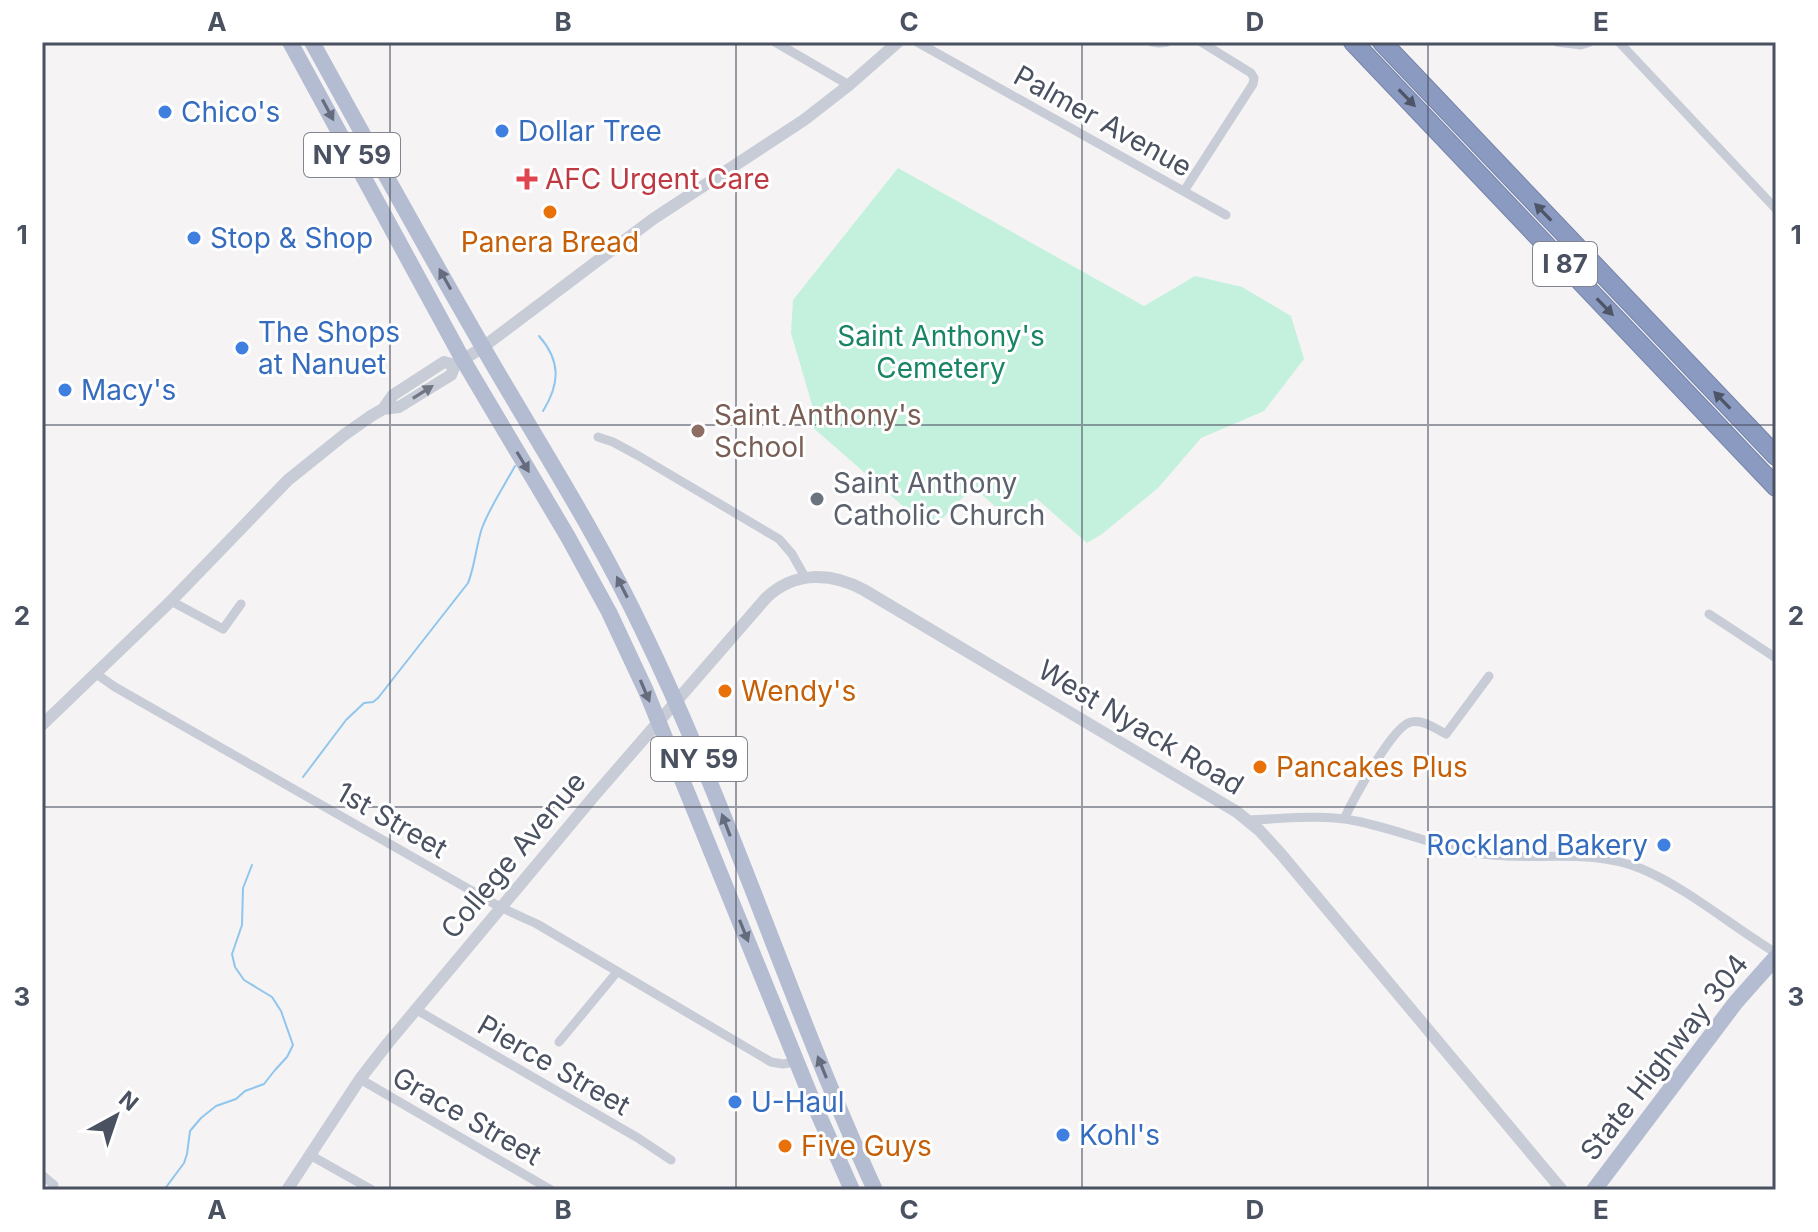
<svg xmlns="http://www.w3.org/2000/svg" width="1818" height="1232" font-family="Inter,sans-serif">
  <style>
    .green { fill: #c3f1de }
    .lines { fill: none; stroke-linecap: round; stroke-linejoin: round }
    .stream { stroke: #90c6ed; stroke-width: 2 }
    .motorway-casing { stroke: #7684ac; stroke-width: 20 }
    .minor { stroke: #c7ccd7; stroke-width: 9 }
    .tertiary { stroke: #c7ccd7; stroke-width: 12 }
    .primary { stroke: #b3bcd1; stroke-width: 16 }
    .motorway { stroke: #8b9ac0; stroke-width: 18 }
    .oneway { fill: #4d5566 }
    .oneway2 { fill: #646c7d }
    .oneway3 { fill: #707684 }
    .grid { fill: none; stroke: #4a5161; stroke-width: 2; stroke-opacity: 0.55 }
    .shop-dot { fill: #3f7fe0; stroke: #fff; stroke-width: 3 }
    .health-dot { fill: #e0444e; stroke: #fff; stroke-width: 3 }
    .food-dot { fill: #e8710a; stroke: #fff; stroke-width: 3 }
    .education-dot { fill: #8d6e63; stroke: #fff; stroke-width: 3 }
    .worship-dot { fill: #6b7280; stroke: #fff; stroke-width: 3 }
    .labels { text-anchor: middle; stroke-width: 6; stroke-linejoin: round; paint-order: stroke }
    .shield { fill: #fff; stroke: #808590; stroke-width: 2 }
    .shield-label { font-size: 26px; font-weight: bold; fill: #4a5161 }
    .shop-label { font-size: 28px; fill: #366cbe; stroke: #fff; text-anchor: start }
    .street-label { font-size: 28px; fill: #4a5161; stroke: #fff }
    .health-label { font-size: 28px; fill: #be3a42; stroke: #fff; text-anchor: start }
    .food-label { font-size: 28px; fill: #c56008; stroke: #fff; text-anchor: start }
    .park-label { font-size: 28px; fill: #188565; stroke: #fff }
    .education-label { font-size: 28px; fill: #785e54; stroke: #fff; text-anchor: start }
    .worship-label { font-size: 28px; fill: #5b616d; stroke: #fff; text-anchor: start }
    .neatline { fill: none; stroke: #4a5161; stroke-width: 3 }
    .grid-label { font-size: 26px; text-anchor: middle; font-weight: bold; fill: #4a5161 }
  </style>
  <rect width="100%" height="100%" fill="#f5f3f3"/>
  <path class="green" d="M898 168 1144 306 1195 276 1242 287 1291 316 1304 359 1264 411 1201 438 1158 488 1102 534 1087 543 1036 498 1013 522 973 487 940 521 927 527 803 419 813 408 791 333 793 300Z"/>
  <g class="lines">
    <path class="stream" d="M539 336C561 361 560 384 543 411
      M303 777 346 720 364 703 373 702 378 698 468 583C475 566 476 546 482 528 490 507 504 486 515 466
      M164 1190 184 1163 187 1154 190 1131 201 1118 216 1106 236 1099 245 1091 264 1084 275 1070 287 1057 293 1045 281 1011 272 997 244 980 235 967 232 954 242 925 243 888 252 865"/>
    <g class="motorway-casing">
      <path id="motorway" d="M1353 42 1776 487
        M1382 42 1776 456"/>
    </g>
    <path class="minor" d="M775 42 849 85
      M917 42 1226 215
      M1152 42 1159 43 1167 42
      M1557 42 1581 45 1590 42
      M1619 42 1776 209
      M1184 191 1253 84 1254 78 1251 73 1201 42
      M598 437 613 442 637 455 779 539 792 554 805 577
      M171 601 223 629 241 604
      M1709 614 1776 658
      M95 673 115 687 500 907 537 924 771 1062 783 1064 796 1062
      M1344 819C1353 800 1393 725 1411 722 1423 719 1436 729 1446 734L1489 676
      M1247 820C1283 819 1321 814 1356 821 1402 830 1446 851 1492 855 1542 860 1594 849 1642 869 1687 888 1733 927 1776 953
      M415 1009 638 1138 671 1160
      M559 1042 617 972
      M360 1079 551 1190
      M310 1155 372 1190
      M42 1175 54 1185"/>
    <path class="tertiary" d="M383 409 393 395 444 362 455 365
      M42 725 171 601 288 480 344 435 371 416 383 409 399 407 451 375 455 365 483 347 653 219 804 120 849 85 898 42
      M287 1190 360 1079 388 1043 595 795 766 598C794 571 831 572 864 590L1237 812 1259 830 1281 854 1562 1190"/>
    <path class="primary" d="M290 42 463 360 568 537 609 612 646 691 813 1102 852 1190
      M312 42C372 151 432 260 495 368 546 455 600 540 643 631 731 813 791 1007 875 1190
      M1594 1190 1736 1002 1776 957"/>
    <use href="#motorway" class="motorway"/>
  </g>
  <defs><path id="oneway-solid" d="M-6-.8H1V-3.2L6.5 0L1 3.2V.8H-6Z" transform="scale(2)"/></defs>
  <g class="oneway">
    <use href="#oneway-solid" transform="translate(1407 98) rotate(46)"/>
    <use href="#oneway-solid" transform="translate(1543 212) rotate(-134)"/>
    <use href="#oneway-solid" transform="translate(1605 307) rotate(46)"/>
    <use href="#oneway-solid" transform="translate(1722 400) rotate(-134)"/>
  </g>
  <g class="oneway2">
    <use href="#oneway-solid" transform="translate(328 110) rotate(62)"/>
    <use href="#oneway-solid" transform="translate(445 279) rotate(-119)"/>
    <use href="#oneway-solid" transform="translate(523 462) rotate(59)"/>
    <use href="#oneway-solid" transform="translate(622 587) rotate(-117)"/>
    <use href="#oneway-solid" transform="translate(645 691) rotate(67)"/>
    <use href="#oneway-solid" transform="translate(726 825) rotate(-111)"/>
    <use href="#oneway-solid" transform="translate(744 931) rotate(68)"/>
    <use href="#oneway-solid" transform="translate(822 1067) rotate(-112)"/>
  </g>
  <use class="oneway3" href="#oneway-solid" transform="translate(423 392) rotate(-32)"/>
  <path class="grid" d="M390 42V1190M736 42V1190M1082 42V1190M1428 42V1190M42 425H1776M42 807H1776"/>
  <g class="shop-dot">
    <circle cx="165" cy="112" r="8"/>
    <circle cx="502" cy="131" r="8"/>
    <circle cx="194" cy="238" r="8"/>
    <circle cx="242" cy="348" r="8"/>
    <circle cx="65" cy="390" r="8"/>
    <circle cx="1664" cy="845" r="8"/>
    <circle cx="735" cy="1102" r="8"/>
    <circle cx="1063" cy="1135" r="8"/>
  </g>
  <path class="health-dot" d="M523 167h8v8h8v8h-8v8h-8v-8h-8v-8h8z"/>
  <g class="food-dot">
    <circle cx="550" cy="212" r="8"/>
    <circle cx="725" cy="691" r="8"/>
    <circle cx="1260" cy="767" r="8"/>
    <circle cx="785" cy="1146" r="8"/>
  </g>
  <circle class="education-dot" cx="698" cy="431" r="8"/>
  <circle class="worship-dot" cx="817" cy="499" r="8"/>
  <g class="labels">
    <g class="shield">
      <rect x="304" y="133" width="96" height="44" rx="6"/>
      <rect x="1533" y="242" width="64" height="44" rx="6"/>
      <rect x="651" y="737" width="96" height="44" rx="6"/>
    </g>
    <g class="shield-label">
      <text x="352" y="164">NY 59</text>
      <text x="1565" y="273">I 87</text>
      <text x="699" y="768">NY 59</text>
    </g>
    <g class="shop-label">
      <text x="181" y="122">Chico's</text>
      <text x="518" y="141">Dollar Tree</text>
      <text x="210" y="248">Stop &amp; Shop</text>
      <text x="258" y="342">The Shops<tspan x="258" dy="32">at Nanuet</tspan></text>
      <text x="81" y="400">Macy's</text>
      <text x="1648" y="855" text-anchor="end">Rockland Bakery</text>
      <text x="751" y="1112">U-Haul</text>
      <text x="1079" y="1145">Kohl's</text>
    </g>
    <g class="street-label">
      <text transform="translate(1103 121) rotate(29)" y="10">Palmer Avenue</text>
      <text transform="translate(1141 727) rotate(31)" y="10">West Nyack Road</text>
      <text transform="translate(392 820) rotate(30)" y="10">1st Street</text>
      <text transform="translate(513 855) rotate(-50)" y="10">College Avenue</text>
      <text transform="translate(1664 1057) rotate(-52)" y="10">State Highway 304</text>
      <text transform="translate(554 1065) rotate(30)" y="10">Pierce Street</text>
      <text transform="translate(467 1116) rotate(30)" y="10">Grace Street</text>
    </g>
    <g class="health-label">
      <text x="545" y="189">AFC Urgent Care</text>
    </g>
    <g class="food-label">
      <text x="550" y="252" text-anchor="middle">Panera Bread</text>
      <text x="741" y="701">Wendy's</text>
      <text x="1276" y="777">Pancakes Plus</text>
      <text x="801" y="1156">Five Guys</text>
    </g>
    <g class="park-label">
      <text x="941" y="346">Saint Anthony's<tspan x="941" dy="32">Cemetery</tspan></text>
    </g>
    <g class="education-label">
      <text x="714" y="425">Saint Anthony's<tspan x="714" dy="32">School</tspan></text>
    </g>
    <g class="worship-label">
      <text x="833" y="493">Saint Anthony<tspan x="833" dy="32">Catholic Church</tspan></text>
    </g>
  </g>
  <rect width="1818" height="1232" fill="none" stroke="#ffffff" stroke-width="88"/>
  <g transform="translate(116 1116) rotate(40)" stroke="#ffffff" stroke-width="6" paint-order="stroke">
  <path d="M0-6L14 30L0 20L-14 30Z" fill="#4a5161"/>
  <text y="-12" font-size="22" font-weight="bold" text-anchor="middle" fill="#4a5161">N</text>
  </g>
  <rect x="44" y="44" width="1730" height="1144" class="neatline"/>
  <g class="grid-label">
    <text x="217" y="31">A</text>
    <text x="563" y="31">B</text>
    <text x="909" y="31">C</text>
    <text x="1255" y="31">D</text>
    <text x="1601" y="31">E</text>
    <text x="22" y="244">1</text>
    <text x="1796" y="244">1</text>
    <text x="22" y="625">2</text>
    <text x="1796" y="625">2</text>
    <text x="22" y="1006">3</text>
    <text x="1796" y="1006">3</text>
    <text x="217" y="1219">A</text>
    <text x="563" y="1219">B</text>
    <text x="909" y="1219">C</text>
    <text x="1255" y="1219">D</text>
    <text x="1601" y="1219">E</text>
  </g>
</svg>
